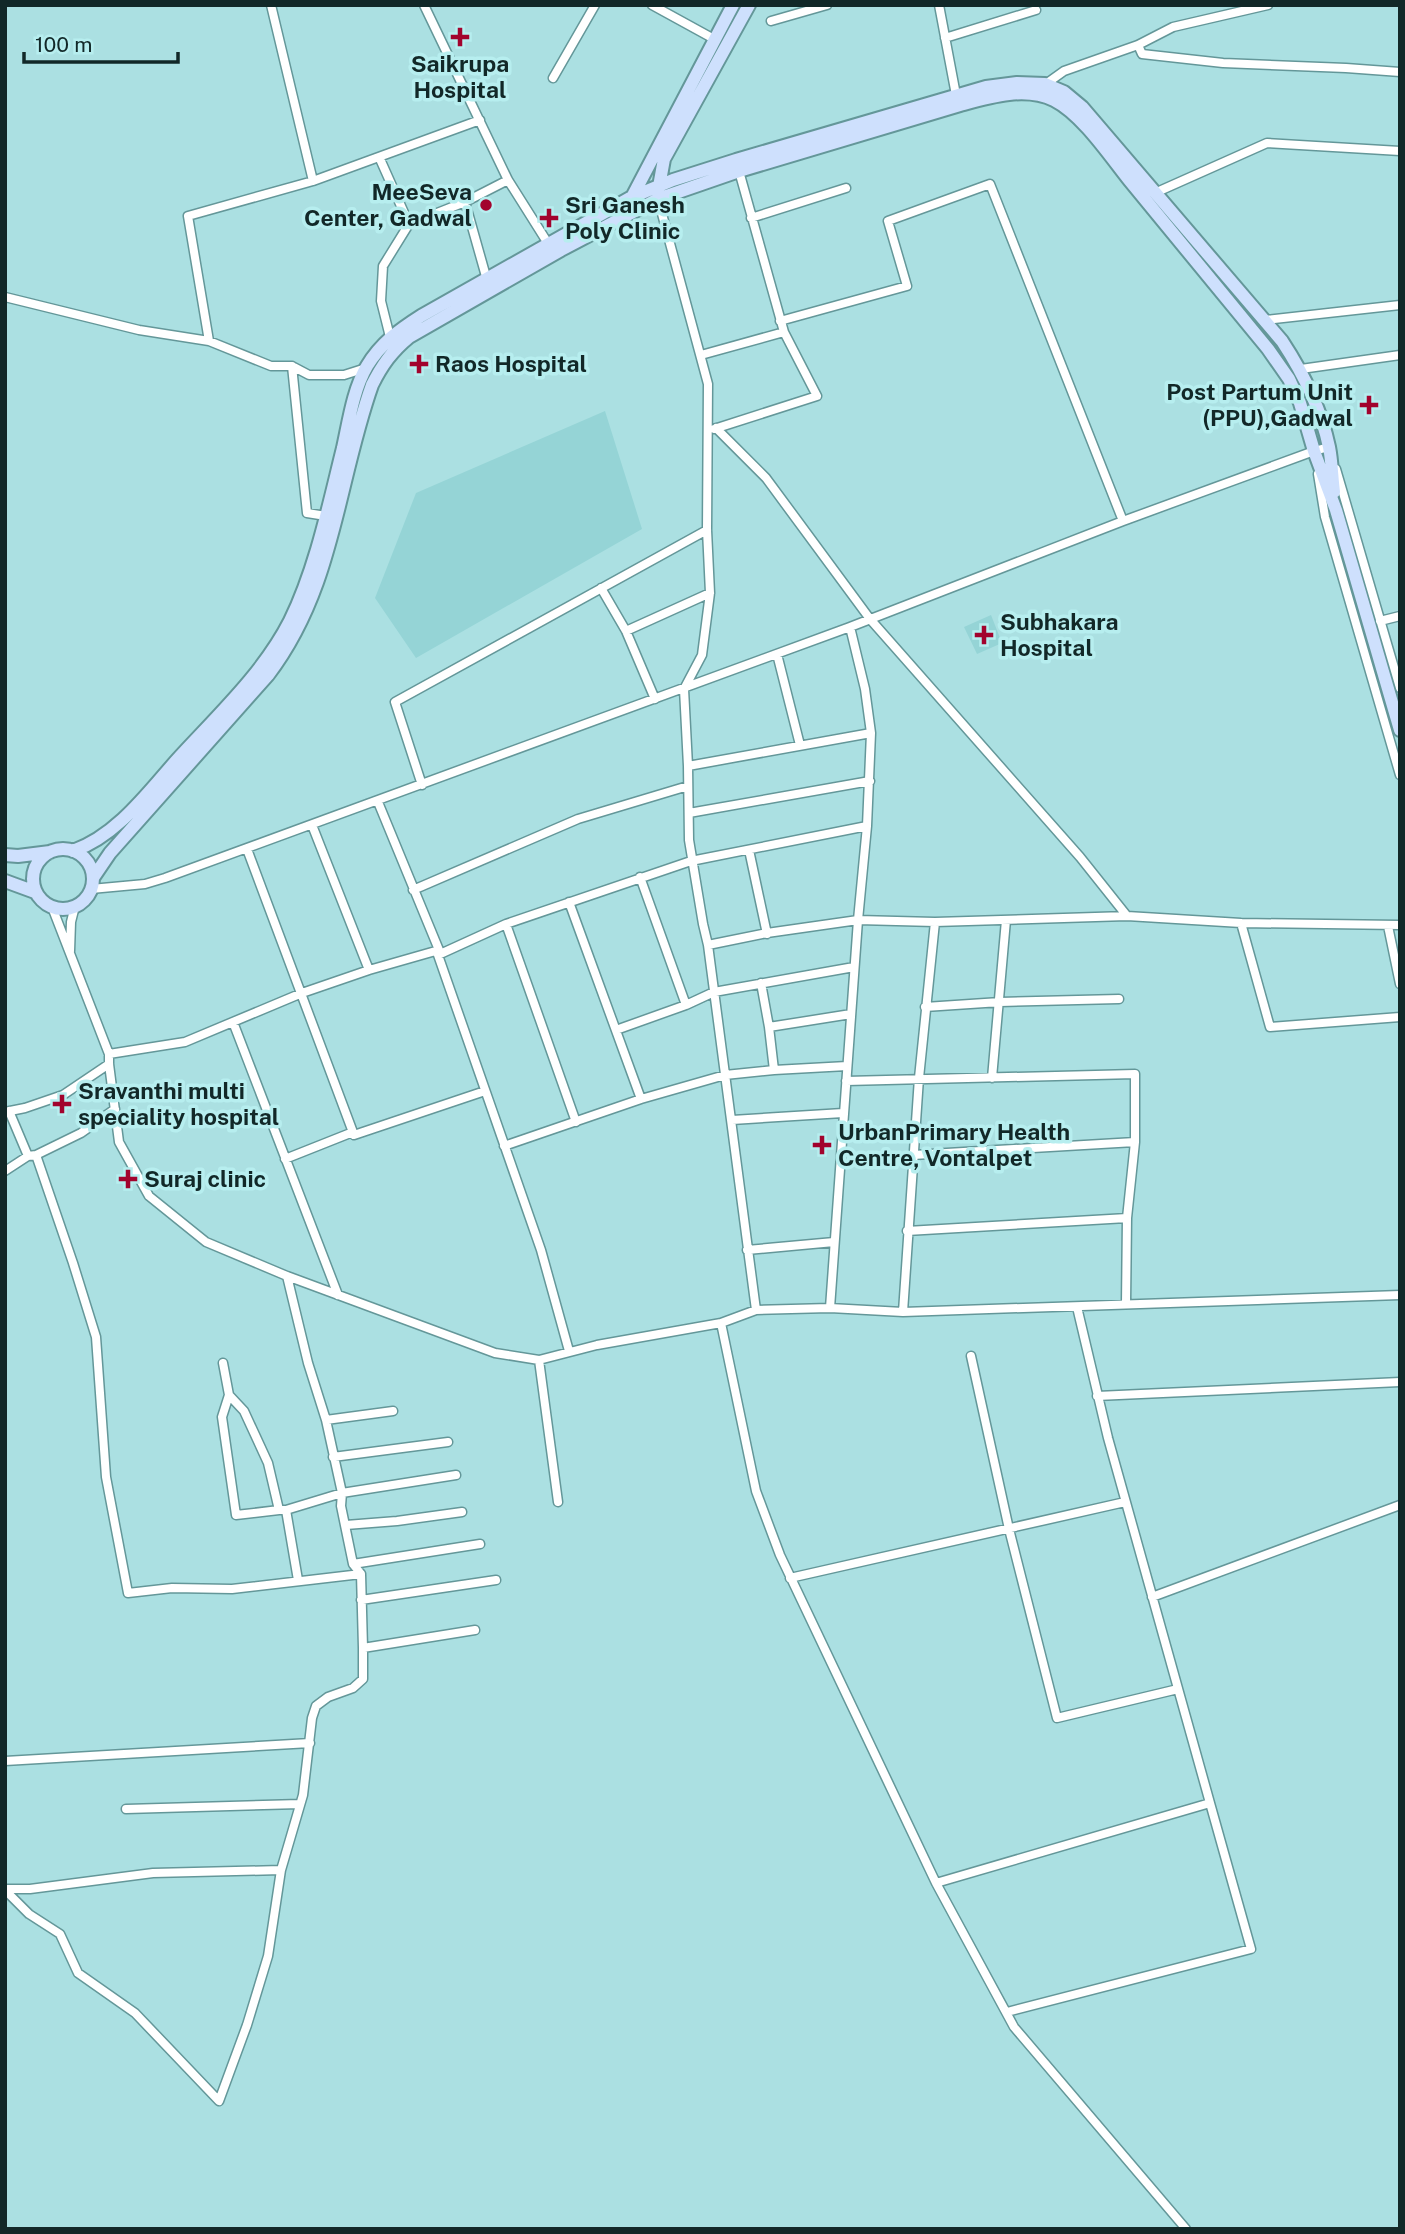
<svg xmlns="http://www.w3.org/2000/svg" width="1405" height="2234" font-family="'Public Sans',sans-serif">
  <style>
    .built { fill: #95d4d6 }
    .lines { fill: none; stroke-linecap: round; stroke-linejoin: round }
    .street-casing { stroke: #649799; stroke-width: 11 }
    .secondary-casing { stroke: #649799; stroke-width: 16 }
    .street { stroke: #fff; stroke-width: 8 }
    .secondary { stroke: #cee0fd; stroke-width: 12 }
    .poi-dot { fill: #a2032d; stroke: #b7eeef; stroke-width: 2.5 }
    .labels { text-anchor: middle; stroke-width: 7; stroke-linejoin: round; paint-order: stroke }
    .poi-label { font-size: 23px; font-weight: bold; fill: #122828; stroke: #b7eeef; text-anchor: start }
  </style>
  <rect width="100%" height="100%" fill="#abe0e2"/>
  <path class="built" d="M605 411 642 529 416 658 375 598 416 493Z
    M991 615 1002 643 977 654 964 627Z"/>
  <g class="lines">
    <g class="street-casing">
      <path id="street" d="M271 5 313 181 480 120
        M424 5 508 180 549 245
        M652 5 714 39
        M939 5 956 95
        M771 21 827 5
        M945 38 1036 10
        M1138 45 1142 54 1223 63 1346 68 1400 72
        M553 78 595 5
        M1043 86 1064 71 1138 45 1173 27 1268 5
        M380 159 409 224 465 202 508 180
        M1157 192 1267 143 1400 151
        M658 199 708 384 707 530 710 593 702 655 684 689 688 766 689 840 703 924 708 945 756 1310
        M465 202 487 280
        M751 218 846 188
        M5 297 139 330 209 341 271 366H292L309 375H344L366 368
        M1265 320 1400 305
        M780 321 907 286 888 221 990 184 1123 521
        M390 337 381 301 383 266 409 224
        M209 341 188 216 313 181
        M701 355 784 332
        M292 366 307 513 326 516
        M1301 369 1400 355
        M716 428 766 478 870 619 1080 857 1127 916
        M714 429 817 396 784 332 739 171
        M1336 469 1400 688
        M1318 474 1325 517 1400 775
        M601 588 626 631 655 699
        M1380 621 1400 616
        M850 627 1123 521 1314 451 1329 447 1330 450
        M626 631 710 593
        M777 654 800 745
        M688 766 871 733
        M422 785 395 702 707 530
        M378 802 439 950 438 955 541 1250 569 1351
        M689 813 870 781
        M312 825 369 970
        M247 849 354 1135 485 1091
        M749 850 767 934
        M640 877 686 1005
        M91 889 145 884 165 878 850 627 865 689 871 733 867 826 858 920 767 933 708 945
        M413 890 578 819 688 786
        M52 907 109 1054V1064L119 1142 149 1196 206 1242 287 1276 495 1353 539 1360 597 1345 721 1323
        M1241 923 1270 1027 1400 1017
        M506 924 576 1122
        M1388 926 1400 984
        M70 951 71 922 75 906
        M438 955 506 924 691 861 867 826
        M761 983 769 1027 774 1070
        M925 1007 1000 1002 1119 999
        M233 1022 338 1295
        M769 1027 851 1014
        M616 1030 686 1005 714 992 854 967
        M109 1054 185 1042 302 993 369 970 439 950
        M992 1078 1006 920
        M846 1081 1135 1074V1142L1127 1218 1126 1304
        M641 1099 725 1075 774 1070 847 1066
        M5 1112 25 1108 63 1095 109 1064
        M732 1120 843 1113
        M504 1146 641 1099 569 902
        M36 1155 73 1263 96 1337 106 1477 128 1593 172 1588 232 1589 361 1574
        M913 1155 1135 1142
        M28 1156 36 1155 81 1133 115 1109
        M285 1159 353 1132
        M5 1171 28 1156 9 1111
        M907 1231 1127 1218
        M747 1250 834 1242
        M287 1276 308 1363 326 1420 342 1493 341 1506 353 1564 361 1574 363 1648 475 1630
        M830 1308 858 920 935 922 1127 916 1241 923 1400 925
        M903 1312 919 1078 935 922
        M971 1356 1009 1529 1057 1718 1178 1689
        M539 1360 558 1502
        M223 1363 229 1395 244 1411 268 1463 279 1510H286
        M229 1395 222 1417 236 1515 279 1510
        M1097 1396 1400 1382
        M326 1420 393 1411
        M333 1457 448 1442
        M346 1525 397 1521 462 1512
        M353 1564 480 1544
        M790 1578 1125 1502
        M298 1580 286 1510 342 1493 456 1475
        M1152 1597 1400 1505
        M361 1600 496 1580
        M5 1761 310 1743
        M126 1809 300 1804
        M281 1870 303 1795 312 1718 316 1706 328 1697 353 1688 363 1679V1648
        M936 1883 1210 1803 1108 1438 1077 1307
        M5 1889H30L153 1873 281 1870 268 1956 247 2025 219 2101 135 2013 78 1973 60 1934 29 1914 5 1890
        M1007 2012 1251 1949 1210 1803
        M1186 2229 1014 2027 936 1883 780 1555 756 1491 721 1323 756 1310 830 1308 903 1312 1400 1295"/>
    </g>
    <g class="secondary-casing">
      <path id="secondary" d="M658 192 664 159 749 5
        M630 201 733 5
        M33 879a30 30 0 1 1 60 0a30 30 0 1 1-60 0Z
        M73 851C116 836 147 794 176 761 216 717 263 674 290 621 316 568 329 504 343 448 349 421 353 390 367 366 381 343 399 330 421 316L630 198 673 180 736 160 986 87 1017 83 1045 84 1064 92 1082 107 1282 341C1303 373 1321 409 1329 447 1332 462 1332 477 1334 492
        M5 855 18 856 50 852
        M93 878 110 853 268 675C335 587 337 483 372 385 382 365 392 351 409 337L561 250 658 199 739 171 960 105C989 97 1025 86 1054 100 1082 114 1110 156 1130 181 1176 237 1222 293 1268 349L1289 379 1300 403 1314 451 1336 510 1400 730
        M5 881 35 892"/>
    </g>
    <use href="#street" class="street"/>
    <use href="#secondary" class="secondary"/>
  </g>
  <g class="poi-dot">
    <path d="M456.5 26.5h7v7h7v7h-7v7h-7v-7h-7v-7h7z"/>
    <circle cx="486" cy="205" r="7"/>
    <path d="M545.5 207.5h7v7h7v7h-7v7h-7v-7h-7v-7h7z"/>
    <path d="M415.5 353.5h7v7h7v7h-7v7h-7v-7h-7v-7h7z"/>
    <path d="M1365.5 394.5h7v7h7v7h-7v7h-7v-7h-7v-7h7z"/>
    <path d="M980.5 624.5h7v7h7v7h-7v7h-7v-7h-7v-7h7z"/>
    <path d="M58.5 1093.5h7v7h7v7h-7v7h-7v-7h-7v-7h7z"/>
    <path d="M818.5 1134.5h7v7h7v7h-7v7h-7v-7h-7v-7h7z"/>
    <path d="M124.5 1168.5h7v7h7v7h-7v7h-7v-7h-7v-7h7z"/>
  </g>
  <g class="labels">
    <g class="poi-label">
      <text x="460" y="72" text-anchor="middle">Saikrupa<tspan x="460" dy="26">Hospital</tspan></text>
      <text x="472" y="200" text-anchor="end">MeeSeva<tspan x="472" dy="26">Center, Gadwal</tspan></text>
      <text x="565" y="213">Sri Ganesh<tspan x="565" dy="26">Poly Clinic</tspan></text>
      <text x="435" y="372">Raos Hospital</text>
      <text x="1353" y="400" text-anchor="end">Post Partum Unit<tspan x="1353" dy="26">(PPU),Gadwal</tspan></text>
      <text x="1000" y="630">Subhakara<tspan x="1000" dy="26">Hospital</tspan></text>
      <text x="78" y="1099">Sravanthi multi<tspan x="78" dy="26">speciality hospital</tspan></text>
      <text x="838" y="1140">UrbanPrimary Health<tspan x="838" dy="26">Centre, Vontalpet</tspan></text>
      <text x="144" y="1187">Suraj clinic</text>
    </g>
  </g>
  <rect width="1405" height="2234" fill="none" stroke="#122828" stroke-width="14"/>
  <path d="M24 52v10h154v-10" fill="none" stroke="#122828" stroke-width="3.5"/>
  <text x="35" y="52" font-size="21" fill="#122828" stroke="#b7eeef" stroke-width="5" paint-order="stroke">100 m</text>
</svg>
